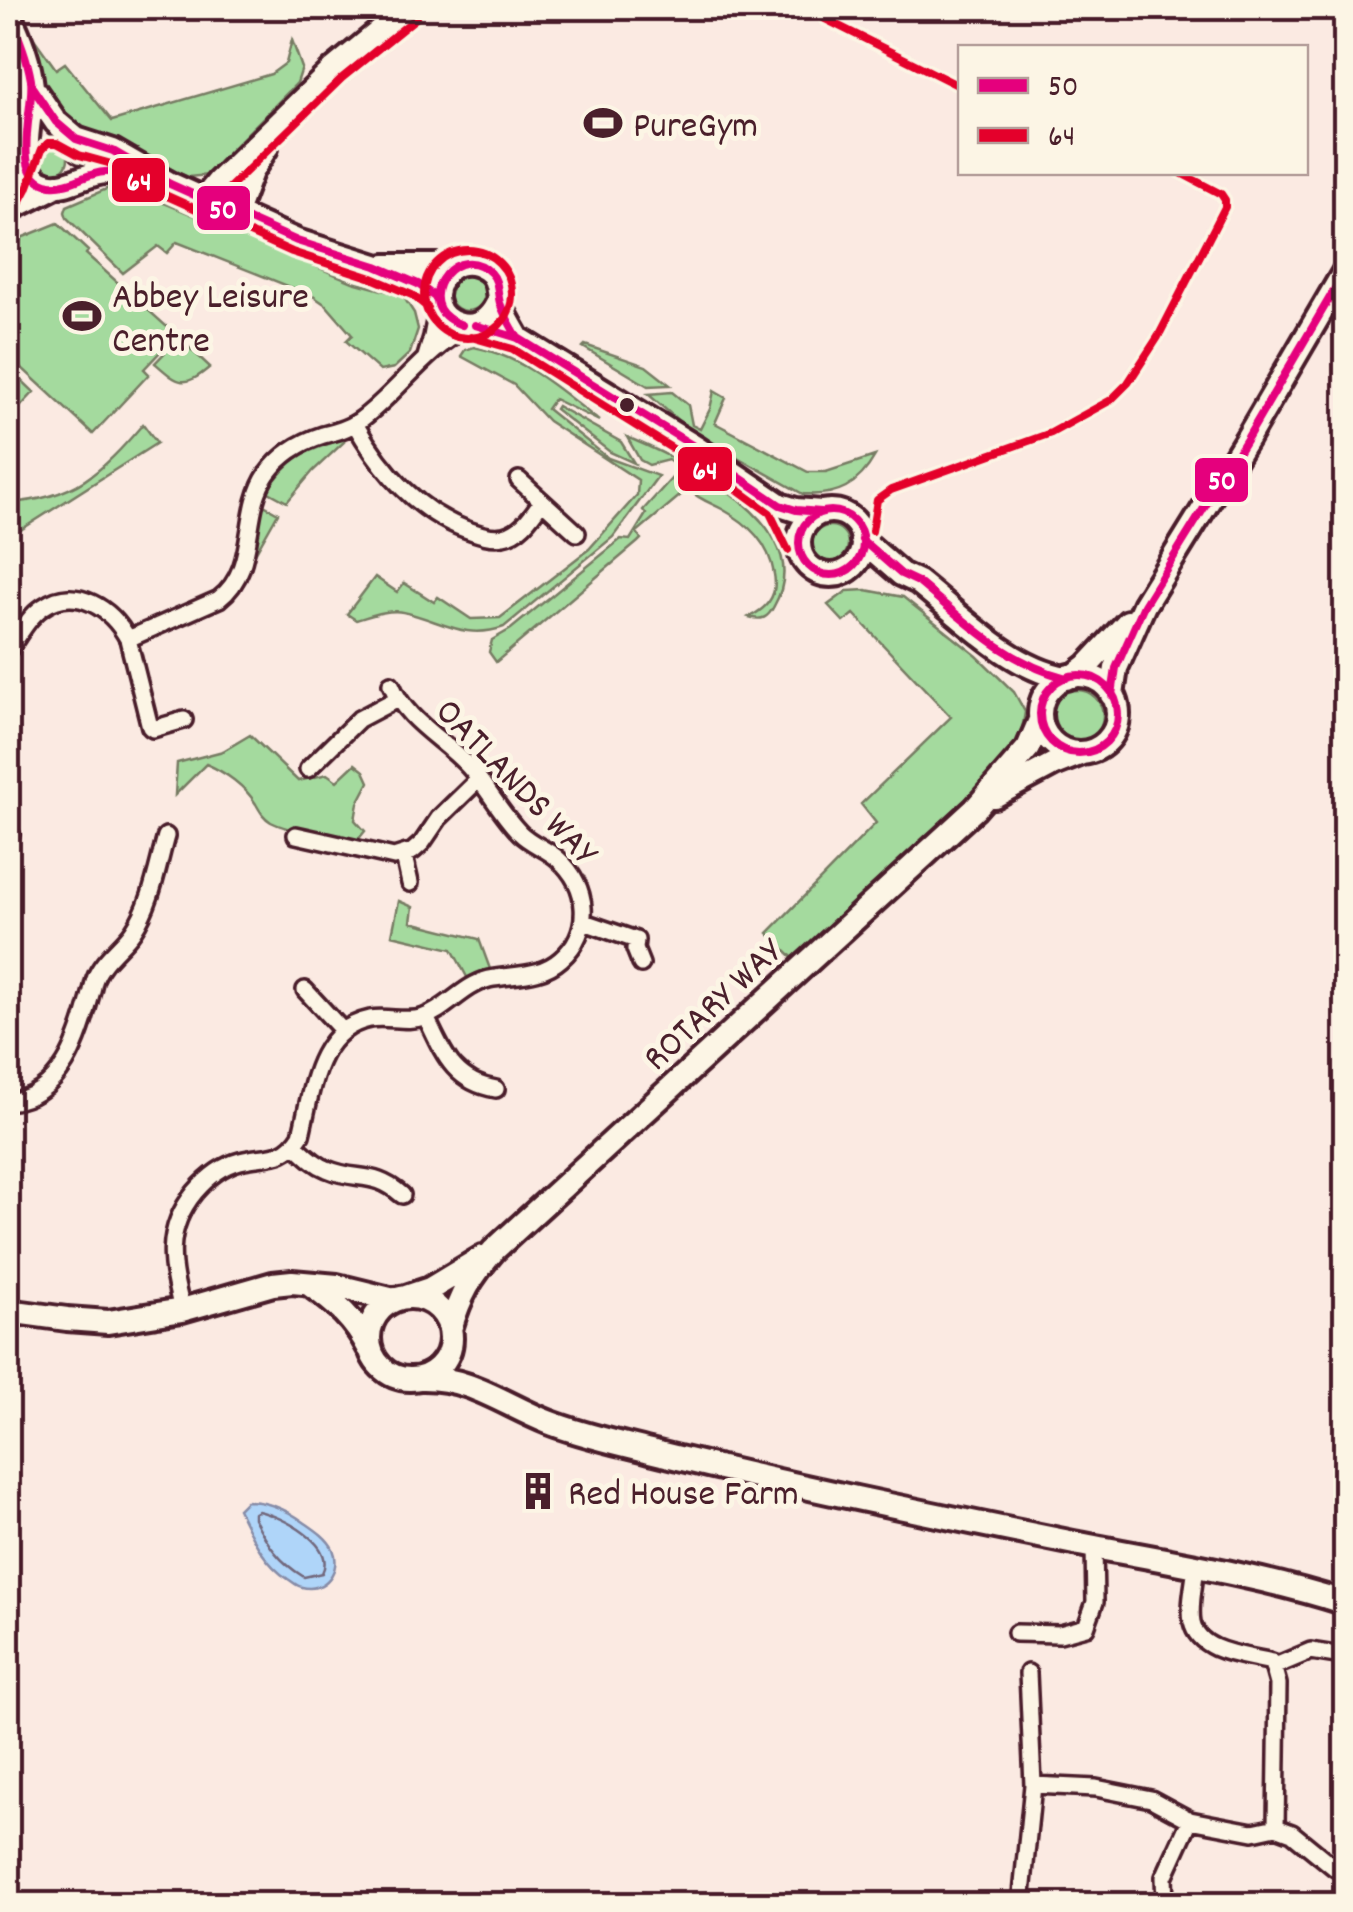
<svg xmlns="http://www.w3.org/2000/svg" width="1353" height="1912" font-family="Dekko,sans-serif">
  <style>
    .green { fill: #a4da9e; stroke: #777c64; stroke-width: 2.5 }
    .water { fill: #afd5f9; stroke: #878ca7; stroke-width: 2.5 }
    .lines { fill: none; stroke-linecap: round; stroke-linejoin: round }
    .shore { stroke: #72687d; stroke-width: 2.5 }
    .street-casing { stroke: #4a1f2b; stroke-width: 22 }
    .secondary-casing { stroke: #4a1f2b; stroke-width: 30 }
    .street { stroke: #fcf5e5; stroke-width: 15 }
    .secondary { stroke: #fcf5e5; stroke-width: 22 }
    .bus-1-casing { stroke: #fcf5e5; stroke-width: 15 }
    .bus-2-casing { stroke: #fcf5e5; stroke-width: 15 }
    .bus-1 { stroke: #e5007d; stroke-width: 8 }
    .bus-2 { stroke: #e4002b; stroke-width: 8 }
    .bus-dot { fill: #4a1f2b; stroke: #fcf5e5; stroke-width: 4 }
    .labels { text-anchor: middle; stroke-width: 10; stroke-linejoin: round; paint-order: stroke }
    .poi-label { font-size: 38px; fill: #4a1f2b; stroke: #fcf5e5; text-anchor: start }
    .street-label { font-size: 38px; fill: #4a1f2b; stroke: #fcf5e5 }
    .line-badge { stroke: #fcf5e5; stroke-width: 4 }
    .badge-label { font-size: 28px; text-anchor: middle; font-weight: bold; fill: #fff }
  </style>
  <rect width="100%" height="100%" fill="#fbeae2"/>
  <filter id="ink" filterUnits="userSpaceOnUse"><feTurbulence type="fractalNoise" baseFrequency=".01" numOctaves="2"/><feDisplacementMap in="SourceGraphic" scale="20" xChannelSelector="R" yChannelSelector="G"/><feConvolveMatrix kernelMatrix="1 2 1 2 8 2 1 2 1" color-interpolation-filters="sRGB"/></filter>
  <g filter="url(#ink)">
    <path class="green" d="M20 19 56 69 65 63 112 121 271 74 286 63 292 40 302 68 297 83 220 161 225 165 209 175 188 177 90 131 63 114 46 97Z
      M38 158a15 15 0 1 1 30 0a15 15 0 1 1-30 0Z
      M111 187 150 197 353 282 393 293 405 299 414 313 418 329 410 353 394 368 380 371 346 341 352 335 326 305 313 296 177 242 167 253 158 246 123 273 67 218 65 212 67 206Z
      M58 223 88 251 86 254 176 335 144 369 149 374 93 434 8 355V253L20 246 21 238Z
      M449 293a18 18 0 1 1 36 0a18 18 0 1 1-36 0Z
      M179 338 210 367C184 389 179 384 155 363Z
      M585 345 646 366 670 385 648 386 583 347Z
      M474 347C522 356 562 391 599 421L554 399 547 409 608 458 658 476 613 537 504 627C464 641 441 620 403 612 388 609 370 616 356 620L347 614 375 577 397 592 404 583 434 602 438 597 471 619 500 618 589 549 637 495 638 480 548 421 514 385 461 356 465 350Z
      M8 367 34 392 8 420Z
      M714 391 726 398 715 423 808 472H826L875 456C859 485 837 497 803 494L689 430 648 394 672 392 688 405 692 425 700 429 710 409Z
      M557 406 621 442 634 463 610 452 555 409Z
      M143 424 157 443 8 538V503C74 499 101 473 143 424Z
      M627 437C686 462 820 525 774 606 768 618 762 621 749 617 768 608 778 594 774 574 769 543 749 524 722 509 710 503 697 498 688 489L637 532 641 539 638 542 496 662 489 652 492 640 511 629 621 539 630 540 646 514 643 510 672 478 683 477 682 470 668 460 649 465 640 460Z
      M344 439V442L313 471 287 502 267 491C291 456 304 451 344 439Z
      M262 504 278 513 252 559Z
      M812 544a18 18 0 1 1 36 0a18 18 0 1 1-36 0Z
      M866 590 903 597 977 656 1014 692 1025 712 1020 742 982 784 793 958 768 933 876 823 861 804 951 717 854 614 844 622 828 605 847 591Z
      M1051 716a26 26 0 1 1 52 0a26 26 0 1 1-52 0Z
      M250 735 298 781 327 774 337 781 355 764 364 771 369 782 358 803 355 820 365 831 357 841C332 836 293 833 271 822 263 817 260 811 256 804 245 786 225 772 206 764L175 795 177 763 223 751Z
      M399 901 413 907 411 922 479 939 490 969 468 979 452 949 392 935Z"/>
    <path class="water" d="M246 1501C268 1501 286 1509 304 1522 314 1529 327 1537 333 1549 342 1570 325 1593 302 1587 296 1586 293 1582 288 1579 263 1563 251 1535 238 1509Z"/>
    <g class="lines">
      <path class="shore" d="M258 1511C281 1516 337 1544 322 1573L304 1577C278 1561 268 1545 254 1518V1513Z"/>
      <g class="street-casing">
        <path id="street" d="M426 357 432 337 438 305
          M355 424C381 470 415 510 465 529 476 533 491 539 503 536 521 533 532 515 542 501
          M519 480 577 533
          M128 639 219 599C259 568 241 512 267 474 281 454 301 442 323 435 335 432 348 429 359 421 398 393 424 350 469 327
          M8 651C18 637 28 617 43 607 76 584 112 609 128 639L150 727 153 729 184 720
          M308 769 359 719 397 699
          M296 835 394 857 413 851 422 843 439 818 479 779
          M8 836 11 834
          M404 856 410 883
          M584 922 636 940 635 949 641 964
          M305 990 342 1030
          M426 1017C443 1052 453 1082 496 1089
          M8 1102C62 1096 79 1040 91 994 92 992 94 981 95 979 102 960 122 947 133 931 152 903 157 868 166 836
          M295 1145C305 1154 314 1164 327 1169 357 1182 374 1170 402 1195
          M182 1310C171 1265 163 1231 195 1192 207 1178 221 1166 240 1161 266 1154 284 1162 301 1135 312 1090 316 1030 370 1019 388 1016 407 1023 424 1017 446 1010 464 985 489 979 515 974 541 977 561 959 593 931 589 886 558 859 547 849 531 844 520 833 502 815 487 787 469 767 443 738 406 722 391 684
          M1196 1567C1194 1585 1189 1605 1192 1622 1199 1654 1247 1655 1272 1662L1278 1684 1276 1827 1292 1833 1335 1868 1346 1870
          M1016 1633 1060 1634 1086 1627 1095 1602 1094 1547
          M1273 1667 1311 1651 1336 1655
          M1033 1785 1096 1788 1151 1799 1190 1820 1253 1832 1276 1827
          M1021 1904 1033 1785 1028 1673
          M1165 1904 1164 1877 1190 1820"/>
      </g>
      <g class="secondary-casing">
        <path id="secondary" d="M8 13C19 35 29 61 32 86 34 113 11 175 47 184 67 190 86 172 107 172 121 172 138 178 152 181
          M32 87 56 122 76 139 81 150
          M76 139 113 151 170 184 297 241 376 266 418 284 436 298
          M204 199 218 182 334 69 408 8
          M8 210 58 185
          M236 212 251 172 266 148
          M385 266H453
          M499 300C492 317 478 331 457 324 413 309 446 242 486 269 499 277 497 291 500 303 504 315 512 327 518 338
          M475 325 518 338 695 447 780 505 796 510 821 512
          M799 543a32 32 0 1 1 64 0a32 32 0 1 1-64 0Z
          M862 540 901 574 918 582C961 616 1011 669 1066 678
          M1040 714a39 39 0 1 1 78 0a39 39 0 1 1-78 0Z
          M1074 676 1087 666 1128 622
          M1112 695 1116 668 1144 605 1248 437 1346 269
          M994 796 1054 764 1082 753
          M310 1285C336 1303 355 1320 369 1348
          M406 1297 430 1289 483 1257
          M369 1338a41 41 0 1 1 82 0a41 41 0 1 1-82 0Z
          M8 1311 67 1319 108 1322 182 1310 273 1284 292 1282 337 1286 394 1300
          M450 1329C461 1293 470 1278 494 1250L975 809 1028 748 1040 720
          M421 1378C470 1377 503 1404 548 1422 581 1435 615 1442 650 1451 792 1486 936 1515 1079 1544 1168 1561 1259 1575 1346 1603"/>
      </g>
      <use href="#street" class="street"/>
      <use href="#secondary" class="secondary"/>
      <g class="bus-1-casing">
        <path id="bus-1" d="M8 13C18 34 27 56 31 80 35 108 8 179 51 185 70 187 86 173 105 172 120 171 136 177 151 181
          M32 87 56 122 76 139 113 151 170 184 297 241 376 266 418 284 436 298
          M462 325C457 323 452 321 448 318 416 295 459 240 491 273 499 281 497 293 500 303 504 315 512 327 518 338
          M475 325 518 338 695 447 780 505 796 510 821 512
          M799 543a32 32 0 1 1 64 0a32 32 0 1 1-64 0Z
          M862 540 901 574 918 582C964 620 1007 663 1066 678
          M1040 714a39 39 0 1 1 78 0a39 39 0 1 1-78 0Z
          M1112 695 1116 668 1144 605 1248 437 1346 270"/>
      </g>
      <g class="bus-2-casing">
        <path id="bus-2" d="M825 19 955 84
          M19 204 27 189 42 149 48 143H57L79 155 108 163 165 195 292 252 372 278 412 295 428 308
          M214 207 227 190 342 78 416 18
          M424 294a44 44 0 1 1 88 0a44 44 0 1 1-88 0Z
          M471 337 513 349 737 489 770 513 788 550
          M872 531 877 500 891 490 1051 433 1111 400 1128 383 1158 337 1225 207V200L1221 194 1179 172"/>
      </g>
      <use href="#bus-1" class="bus-1"/>
      <use href="#bus-2" class="bus-2"/>
    </g>
  </g>
  <defs>
    <g id="stadium-bare" transform="scale(3)"><path d="M0-5a6.5 5 0 1 0 0 10a6.5 5 0 1 0 0-10ZM-3.5-1.8h7v3.6h-7Z" fill="#4a1f2b" stroke="#fcf5e5" stroke-width="2.5" paint-order="stroke"/></g>
    <g id="building-bare" transform="scale(3)"><path d="M-4-6H4V6H1V3H-1V6H-4ZM-2.5-4.3h1.7v1.8h-1.7ZM.8-4.3h1.7v1.8H.8ZM-2.5-1h1.7V.8h-1.7ZM.8-1h1.7V.8H.8Z" fill="#4a1f2b" stroke="#fcf5e5" stroke-width="2.5" paint-order="stroke"/></g>
  </defs>
  <g fill-rule="evenodd">
    <use href="#stadium-bare" x="603" y="123"/>
    <use href="#stadium-bare" x="82" y="316"/>
    <use href="#building-bare" x="538" y="1491"/>
  </g>
  <circle class="bus-dot" cx="627" cy="405" r="9"/>
  <g class="labels">
    <g class="poi-label">
      <text x="633" y="136">PureGym</text>
      <text x="112" y="307">Abbey Leisure<tspan x="112" dy="44">Centre</tspan></text>
      <text x="568" y="1504">Red House Farm</text>
    </g>
    <g class="street-label">
      <text transform="translate(518 780) rotate(46)" y="13">OATLANDS WAY</text>
      <text transform="translate(711 1003) rotate(-43)" y="13">ROTARY WAY</text>
    </g>
  </g>
  <g class="line-badge">
    <rect x="110" y="156" width="57" height="48" rx="10" fill="#e4002b"/>
    <rect x="195" y="184" width="57" height="48" rx="10" fill="#e5007d"/>
    <rect x="676" y="445" width="58" height="48" rx="10" fill="#e4002b"/>
    <rect x="1193" y="456" width="57" height="48" rx="10" fill="#e5007d"/>
  </g>
  <g class="badge-label">
    <text x="139" y="190">64</text>
    <text x="223" y="218">50</text>
    <text x="705" y="479">64</text>
    <text x="1222" y="489">50</text>
  </g>
  <rect width="1353" height="1912" fill="none" stroke="#fcf5e5" stroke-width="40"/>
  <rect x="20" y="20" width="1313" height="1872" fill="none" stroke="#4a1f2b" stroke-width="4" filter="url(#ink)"/>
  <rect x="958" y="45" width="350" height="130" fill="#fcf5e5" stroke="#b59f9b" stroke-width="2.5"/>
  <rect x="978" y="78" width="50" height="15" fill="#e5007d" stroke="#b59f9b" stroke-width="2.5"/>
  <text x="1048" y="95" font-size="30" fill="#4a1f2b">50</text>
  <rect x="978" y="128" width="50" height="15" fill="#e4002b" stroke="#b59f9b" stroke-width="2.5"/>
  <text x="1048" y="145" font-size="30" fill="#4a1f2b">64</text>
</svg>
